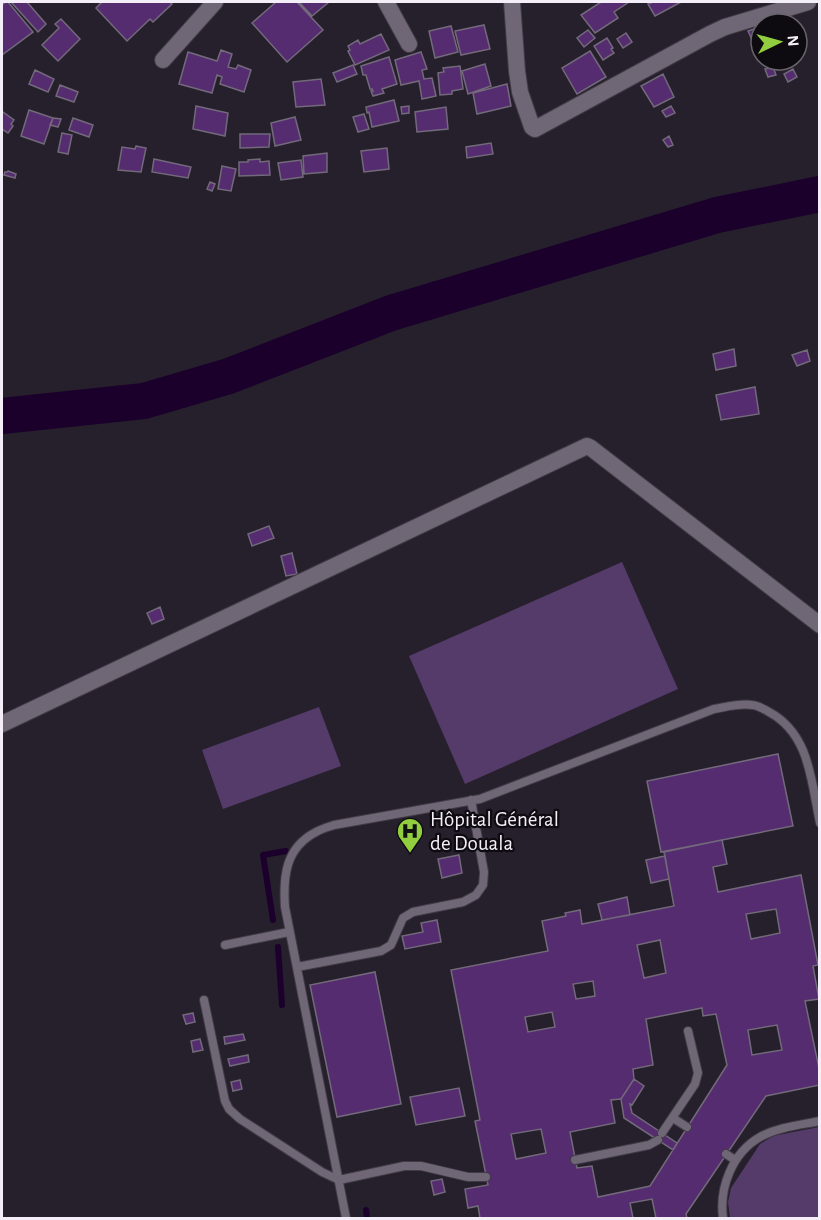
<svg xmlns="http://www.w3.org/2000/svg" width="821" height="1220" font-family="'Alegreya Sans',sans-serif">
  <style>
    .green { fill: #553b69 }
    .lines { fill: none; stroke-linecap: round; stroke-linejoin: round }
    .stream { stroke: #1b002c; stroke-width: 6 }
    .river { stroke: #1b002c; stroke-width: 36 }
    .building { fill: #552c70; stroke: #726a7a; stroke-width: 1.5; fill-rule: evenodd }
    .service-casing { stroke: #413b46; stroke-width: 10 }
    .minor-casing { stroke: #413b46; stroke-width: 18 }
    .service { stroke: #6f6676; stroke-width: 8 }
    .minor { stroke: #6f6676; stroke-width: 16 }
    .labels { text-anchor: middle; stroke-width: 4.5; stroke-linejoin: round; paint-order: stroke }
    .poi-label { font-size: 21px; fill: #f3eef7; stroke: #0d0a10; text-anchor: start }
  </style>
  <rect width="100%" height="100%" fill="#261f2c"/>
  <path class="green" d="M622 562 678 689 465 784 409 656Z
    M319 707 341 766 223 809 202 750Z
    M819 1127V1218H730L728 1202 731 1188 760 1144 773 1136Z"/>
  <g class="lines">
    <path class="stream" d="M273 920 263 855 286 851
      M278 947 282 1005
      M366 1210 367 1218"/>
    <path class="river" d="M2 416 144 401 229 376 391 313 717 215 820 194"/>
  </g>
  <path class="building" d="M6 2H8L33 32 2 55V5Z
    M11 2H27L46 24 38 32Z
    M102 2H169L172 4 153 22 150 19 127 41 96 8Z
    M276 2H297L323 30 287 62 252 23Z
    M299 2H329L312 16Z
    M601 2H629L614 12 618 18 595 33 581 15Z
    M653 2H681L655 16 648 4Z
    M61 19 80 39 58 61 42 45 59 28 55 24Z
    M484 25 490 49 461 55 455 31Z
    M451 26 458 52 435 58 429 31Z
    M761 27V59L748 31Z
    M588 30 595 38 584 47 577 38Z
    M626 33 632 42 623 48 617 39Z
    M381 34 389 50 355 65 348 51 350 50 348 46 358 40 360 44Z
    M607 38 613 48 611 49 614 53 603 60 594 46Z
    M221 50 232 54 228 67 236 69 238 65 251 70 244 92 220 84 222 77 217 75 212 93 179 84 188 52 217 61Z
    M590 51 606 77 577 94 562 68Z
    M421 52 427 69 422 70 424 79 432 78 436 96 422 99 419 81 401 85 395 60Z
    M389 57 397 84 382 89 384 93 373 96 371 91H373L372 89H370L366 75H363L361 66Z
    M485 64 491 86 468 94 462 71Z
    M353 65 357 74 337 82 333 73Z
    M460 66 463 89 452 91V94L440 95 438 73 444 72 443 68Z
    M773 67 776 75 768 77 765 69Z
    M793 69 797 77 788 82 784 74Z
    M35 70 54 79 48 92 29 84Z
    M663 74 674 97 654 107 641 86Z
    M321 79 325 105 296 107 293 82Z
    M507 84 511 106 477 114 473 93Z
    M60 85 78 92 74 102 56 96Z
    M394 100 399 121 372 127 369 112 367 113 366 107Z
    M196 106 228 113 225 136 193 129Z
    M409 106V113L402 114 401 107Z
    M671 106 675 113 666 117 662 111Z
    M446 107 448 129 417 132 415 112Z
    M29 110 53 118 44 144 21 136Z
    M3 112 14 120 11 124 13 126 8 133 2 129V114Z
    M364 114 369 129 358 132 353 117Z
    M295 117 301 140 275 146 271 123Z
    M53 118 61 119 58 127 50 125Z
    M73 118 93 125 89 137 69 130Z
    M62 133 72 135 68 154 58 152Z
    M240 134H270L269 147 240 148Z
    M669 136 673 145 668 147 663 140Z
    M491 143 493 154 467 158 466 147Z
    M136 146 146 148 141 172 118 170 122 147 135 149Z
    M387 148 389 169 364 172 361 151Z
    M327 153V172L304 174 303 156Z
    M154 159 191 167 188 178 152 172Z
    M260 159V162L269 161 270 175 239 176V162H248V160Z
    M301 160 303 177 281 180 278 163Z
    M222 166 236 169 231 191 218 189Z
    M8 171 16 174 15 178 4 175 5 172H7Z
    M210 182 215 184 212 191 207 189Z
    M734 349 736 366 716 370 713 354Z
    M807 350 810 361 797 366 792 355Z
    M755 387 759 414 721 420 716 395Z
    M269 526 274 538 252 546 248 534Z
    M292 553 297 574 286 576 281 556Z
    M160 607 164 619 152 624 147 613Z
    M778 754 793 826 661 852 647 781Z
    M722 840 727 864 713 867 718 892 801 875 818 965 813 966 819 999 805 1001 820 1073V1085L766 1096 686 1214 687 1218H656L652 1199 630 1203 633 1218H480L478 1206 468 1208 465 1189 488 1185 475 1121 480 1120 451 970 548 951 542 921 566 916 565 913 580 910 582 924 674 906 664 852ZM776 909 780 933 751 939 746 914ZM660 940 666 973 644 978 637 945ZM593 981 595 996 576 999 573 984ZM702 1008 703 1016 716 1014 727 1065 650 1186 598 1197 592 1166 577 1168 570 1132 615 1123 611 1100 621 1099 634 1079 633 1069 653 1065 646 1019ZM552 1012 555 1027 528 1032 525 1017ZM777 1025 782 1050 752 1055 748 1030ZM541 1129 546 1153 516 1159 511 1134Z
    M459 855 462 873 442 878 438 859Z
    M665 856 669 879 651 883 646 860Z
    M627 897 630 915 602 920 598 904Z
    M437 920 441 942 405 949 402 936 423 932 421 923Z
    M375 972 401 1104 337 1117 310 985Z
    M193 1013 195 1022 186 1024 183 1015Z
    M243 1034 245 1040 225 1044 224 1037Z
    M200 1039 203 1050 193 1052 191 1041Z
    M248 1055 249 1062 230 1066 228 1059Z
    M634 1079 644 1086 632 1105 630 1104 632 1113 677 1143 673 1150 624 1118 621 1099Z
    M240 1080 242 1089 233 1091 231 1082Z
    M459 1088 465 1116 416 1125 410 1097Z
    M442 1179 445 1192 434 1195 431 1181Z"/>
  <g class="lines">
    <g class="service-casing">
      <path id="service" d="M225 945 289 932
        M297 967 381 951 391 945 403 918 413 912 463 902 476 895 483 885 484 872 471 800
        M204 1000 225 1101 229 1109 240 1119 322 1172 339 1180 404 1166H421L468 1177H486
        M673 1118 687 1127
        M662 1133 695 1084 698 1073 688 1031
        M726 1154 735 1160
        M575 1160 649 1145 658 1140
        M346 1218 285 907C283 877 285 848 316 832 321 829 328 827 334 825L480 799 714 709C726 707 740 703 752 705 757 705 764 709 769 712 810 734 811 781 820 823
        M723 1218C719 1188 732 1153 760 1137 778 1127 800 1125 820 1121"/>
    </g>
    <g class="minor-casing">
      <path id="minor" d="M386 2 409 44
        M512 2 517 71 520 92 532 127 535 129 710 34 725 27 808 2
        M163 60 215 2
        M2 724 587 446 591 448 820 625"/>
    </g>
    <use href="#service" class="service"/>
    <use href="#minor" class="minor"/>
  </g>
  <defs>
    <g id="hospital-pin" transform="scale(1.35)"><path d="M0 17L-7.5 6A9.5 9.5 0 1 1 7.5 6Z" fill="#91cd3f" stroke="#0d0a10"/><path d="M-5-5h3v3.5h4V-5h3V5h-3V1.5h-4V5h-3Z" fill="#111"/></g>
  </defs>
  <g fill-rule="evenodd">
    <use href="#hospital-pin" x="410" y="831"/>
  </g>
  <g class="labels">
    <g class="poi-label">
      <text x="430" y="826">Hôpital Général<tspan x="430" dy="24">de Douala</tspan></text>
    </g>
  </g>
  <rect width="821" height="1220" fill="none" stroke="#f3eef7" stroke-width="6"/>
  <g transform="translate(779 42) rotate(85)"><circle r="28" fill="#0d0a10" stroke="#69656c" stroke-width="1.5"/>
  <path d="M0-4.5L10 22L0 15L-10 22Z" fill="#91cd3f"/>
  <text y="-9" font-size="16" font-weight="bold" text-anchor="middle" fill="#f3eef7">N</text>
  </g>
</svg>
